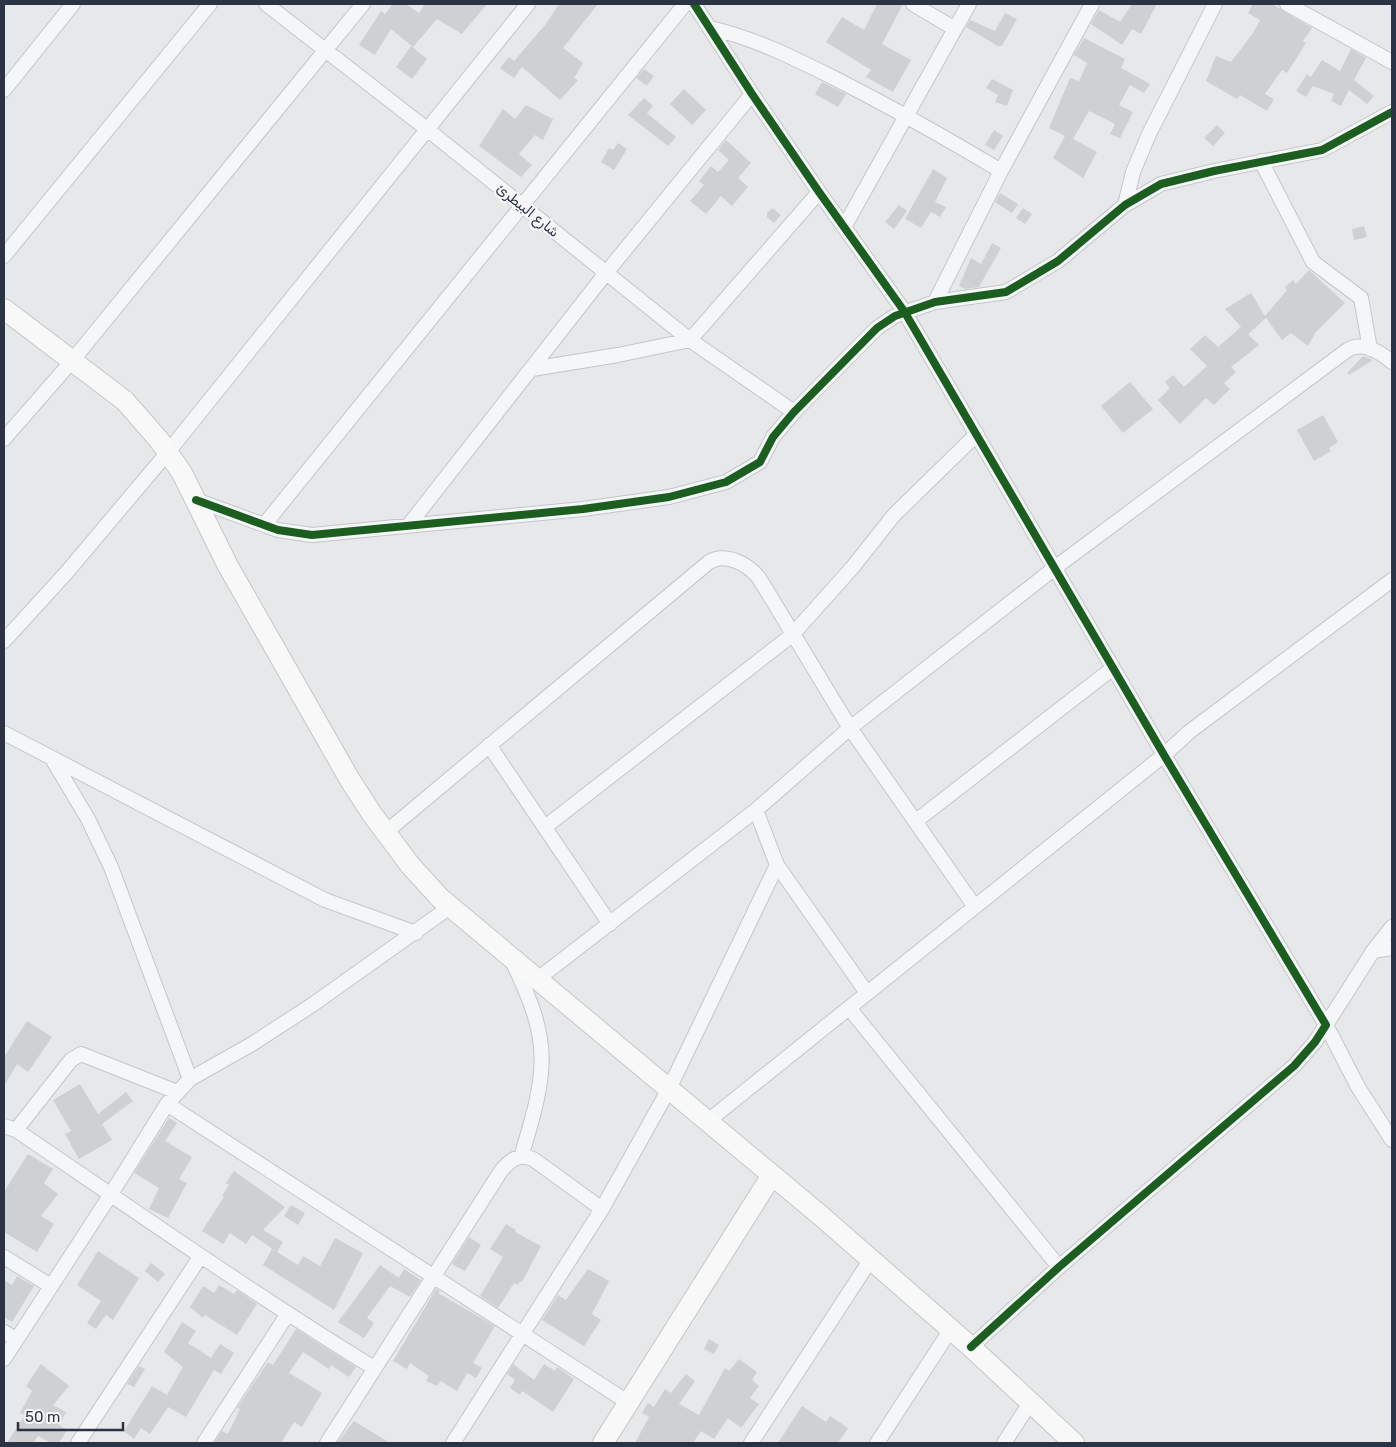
<svg xmlns="http://www.w3.org/2000/svg" width="1396" height="1447" font-family="Rubik,Cairo,sans-serif">
  <style>
    .building { fill: #ced0d3 }
    .lines { fill: none; stroke-linecap: round; stroke-linejoin: round }
    .street-casing { stroke: #c4c6c8; stroke-width: 16 }
    .secondary-casing { stroke: #c4c6c8; stroke-width: 22 }
    .street { stroke: #f5f6f7; stroke-width: 14 }
    .secondary { stroke: #f8f8f8; stroke-width: 20 }
    .cycleway-casing { stroke: #f4f6f9; stroke-width: 11 }
    .cycleway { stroke: #1b5e20; stroke-width: 8 }
    .labels { text-anchor: middle; stroke-width: 5; stroke-linejoin: round; paint-order: stroke }
    .street-label { font-size: 14px; fill: #2b3445; stroke: #f4f6f9 }
  </style>
  <rect width="100%" height="100%" fill="#e6e8ea"/>
  <path class="building" d="M393 4H406L419 13 425 4H487L462 34 437 19 413 47 391 29 375 55 359 45 381 11 385 14Z
    M559 4H598L563 48 583 63 574 78 578 80 560 100 522 67 514 78 500 68 509 57 514 61 545 25Z
    M877 4H903L882 44 911 60 893 92 866 77 871 70 826 42 842 17 864 30Z
    M1132 4H1157L1141 34 1132 29 1122 45 1091 24 1099 10 1120 22Z
    M1253 4H1272L1312 28 1303 41 1306 43 1287 73 1282 70 1265 94 1274 99 1267 111 1240 95 1237 99 1206 81 1216 56 1231 62 1253 33 1260 20 1248 13Z
    M1005 13 1017 19 1002 46H998L966 27 970 20 995 31Z
    M1084 38 1125 59 1121 68 1150 84 1144 93 1130 85 1119 105 1133 112 1120 138 1110 134 1115 124 1089 111 1073 139 1097 152 1083 178 1053 158 1065 136 1049 128 1070 78 1079 81 1087 63 1074 55Z
    M411 46 427 59 412 79 396 67Z
    M1351 49 1366 58 1354 80 1374 96 1367 104 1349 90 1341 106 1331 101 1334 94 1313 86 1306 97 1296 91 1307 74 1311 77 1322 60 1340 71Z
    M644 69 654 76 647 86 636 78Z
    M992 79 1013 90 1007 106 995 102 998 95 986 88Z
    M822 82 846 94 838 107 815 94Z
    M684 89 706 110 692 125 670 104Z
    M644 98 653 106 647 113 676 137 668 146 628 115Z
    M526 105 553 119 543 140 535 135 519 154 532 165 521 177 479 146 503 109 515 119Z
    M1217 125 1225 133 1213 146 1204 138Z
    M994 130 1003 136 994 150 985 145Z
    M726 140 751 163 738 178 748 187 732 206 721 196 706 214 690 201 704 185 699 181 711 166 718 172 729 160 718 150Z
    M618 143 627 149 614 170 601 162 609 148 613 150Z
    M933 169 947 178 935 202 946 207 940 217 931 212 921 228 905 219Z
    M1000 193 1018 204 1012 213 995 202Z
    M899 205 907 211 894 229 885 222Z
    M772 208 781 215 774 223 767 217V213Z
    M1023 208 1032 214 1025 224 1016 218Z
    M1364 226 1367 237 1354 240 1352 229Z
    M992 243 1001 248 979 287 965 289 959 286 971 258 981 264Z
    M1309 270 1345 303 1315 333 1308 346 1291 333 1282 340 1266 318 1248 334 1259 345 1231 367 1236 372 1224 383 1230 389 1214 405 1206 398 1180 424 1158 400 1170 388 1165 382 1173 375 1184 387 1207 366 1190 349 1205 335 1218 347 1241 327 1225 309 1251 293 1265 316 1287 290 1285 287 1293 280 1296 284Z
    M1363 356 1373 360 1349 375 1347 373Z
    M1130 382 1153 409 1123 433 1101 406Z
    M1323 415 1338 442 1329 448 1331 451 1314 461 1297 430Z
    M27 1021 52 1037 28 1072 17 1064 4 1086V1057Z
    M80 1084 98 1114 126 1092 133 1101 102 1124 112 1140 79 1159 65 1134 71 1131 53 1100Z
    M169 1118 177 1123 165 1141 192 1157 179 1179 187 1183 168 1218 149 1209 159 1188 134 1173Z
    M28 1154 53 1169 44 1183 58 1194 41 1216 54 1224 37 1252 4 1232V1192Z
    M234 1171 285 1207 263 1230 283 1242 277 1252 252 1235 246 1244 230 1233 223 1244 202 1231 224 1197 222 1196 229 1185 226 1183Z
    M291 1205 305 1213 298 1225 284 1216Z
    M506 1224 516 1230 515 1232 541 1246 522 1282 520 1281 518 1285 514 1283 498 1308 480 1296 503 1257 490 1249Z
    M469 1237 481 1245 465 1271 452 1264Z
    M335 1238 363 1253 334 1310 263 1265 272 1249 298 1265 303 1256 320 1266Z
    M98 1251 139 1278 113 1320 106 1315 96 1329 87 1323 101 1301 77 1285Z
    M151 1263 165 1274 158 1282 145 1271Z
    M380 1265 399 1278 404 1269 421 1280 410 1297 390 1286 367 1318 374 1323 364 1338 338 1322Z
    M588 1269 609 1281 592 1314 601 1320 584 1346 542 1320 558 1295 566 1300Z
    M17 1276 34 1286 12 1322 4 1317V1280L12 1285Z
    M219 1285 234 1294 237 1290 257 1304 237 1335 205 1315 203 1318 190 1307 203 1286 214 1293Z
    M436 1289 440 1291 438 1293 495 1326 473 1363 482 1368 476 1378 467 1373 457 1391 441 1381 437 1386 426 1381 429 1376 410 1363 407 1369 393 1361Z
    M182 1322 196 1331 188 1343 211 1358 220 1344 234 1353 221 1374 214 1370 186 1417 168 1407 150 1434 141 1428 134 1439 124 1431 152 1386 167 1395 183 1367 164 1352Z
    M296 1329 356 1367 349 1377 331 1365 329 1369 303 1352 289 1373 322 1393 302 1427 294 1422 281 1443H214L222 1431 228 1434 240 1409 237 1408 268 1362 273 1365Z
    M709 1339 719 1345 714 1354 704 1349Z
    M739 1359 757 1372 752 1380 759 1386 750 1398 759 1404 741 1428 728 1418 714 1439 701 1431 693 1443H635L649 1417 642 1413 648 1403 654 1407 665 1389 671 1393 686 1374 695 1381 679 1404 699 1415 725 1368 729 1371Z
    M41 1364 69 1386 53 1405 66 1412 59 1425 67 1430 59 1443H51L38 1436 33 1443H7L25 1415 20 1413 32 1391 26 1386Z
    M513 1364 534 1380 544 1364 555 1371 557 1367 574 1379 553 1412 522 1391 520 1395 510 1388 515 1380 507 1374Z
    M139 1366 145 1369 134 1387 127 1384Z
    M802 1406 826 1422 830 1416 848 1428 838 1443H778Z
    M354 1421 390 1443H337Z"/>
  <g class="lines">
    <g class="street-casing">
      <path id="street" d="M266 4 428 130 690 340 794 412
        M694 4 752 94 819 192 904 311 1164 755 1326 1025 1315 1042 1294 1066 1059 1267 971 1347
        M913 4 955 29
        M1287 4 1392 62
        M710 28C754 38 794 58 834 78 891 107 946 138 1001 171
        M4 90 73 4
        M1261 161 1313 262 1361 298 1370 349
        M1125 205 1133 172 1149 134 1215 4
        M844 227 969 4
        M4 256 210 4
        M935 302 1001 171 1092 4
        M532 369 618 355 690 340 819 192
        M4 439 72 361 363 4
        M196 500 278 530 312 535 583 509 669 497 726 482 760 462 773 437 794 412 877 328 895 316 935 302 1006 292 1058 261 1125 205 1161 184 1214 171 1322 150 1392 112
        M264 525 685 4
        M408 526 606 273 752 94
        M4 641 67 572 168 452 528 4
        M4 733 325 900 416 933
        M489 745 610 924
        M54 762 88 819 111 867 190 1079
        M756 810 777 865 867 993
        M916 821 1113 668
        M545 827 792 635 852 568 894 515 977 434
        M386 832 709 562C725 552 748 564 759 578L850 728 975 907
        M1392 948 1373 951 1326 1025 1358 1087 1392 1140
        M1373 951 1392 927
        M512 961C553 1044 547 1071 521 1157
        M539 978 756 810 850 728 1056 567 1346 351C1361 340 1380 352 1392 362
        M849 1008 1059 1267
        M167 1104 629 1403
        M708 1121 1164 755 1189 732 1392 580
        M4 1126 16 1130C135 1211 252 1293 374 1368
        M16 1130 71 1060 81 1054 177 1092
        M4 1257 51 1286
        M4 1332 16 1339
        M4 1359 111 1194 167 1104 190 1079 252 1044 312 1005 450 907
        M78 1443 200 1257
        M204 1443 287 1315
        M327 1443 501 1171C510 1160 519 1153 533 1159L602 1209
        M453 1443 602 1209 669 1089 777 865
        M751 1443 871 1259
        M877 1443 951 1329
        M1004 1443 1030 1403"/>
    </g>
    <g class="secondary-casing">
      <path id="secondary" d="M4 309 125 401 159 440 182 473 228 566 350 780 372 814 410 865 440 898 820 1215 971 1347 1074 1443
        M603 1443 772 1175"/>
    </g>
    <use href="#street" class="street"/>
    <use href="#secondary" class="secondary"/>
    <g class="cycleway-casing">
      <path id="cycleway" d="M694 4 752 94 819 192 904 311 1164 755 1326 1025 1315 1042 1294 1066 1059 1267 971 1347
        M196 500 278 530 312 535 583 509 669 497 726 482 760 462 773 437 794 412 877 328 895 316 935 302 1006 292 1058 261 1125 205 1161 184 1214 171 1322 150 1392 112"/>
    </g>
    <use href="#cycleway" class="cycleway"/>
  </g>
  <g class="labels">
    <g class="street-label">
      <text transform="translate(528 210) rotate(39)" y="5">شارع البيطرئ</text>
    </g>
  </g>
  <rect width="1396" height="1447" fill="none" stroke="#2b3445" stroke-width="10"/>
  <path d="M18 1422v8h105v-8" fill="none" stroke="#2b3445" stroke-width="2.5"/>
  <text x="25" y="1422" font-size="15" fill="#2b3445" stroke="#f4f6f9" stroke-width="4" paint-order="stroke">50 m</text>
</svg>
